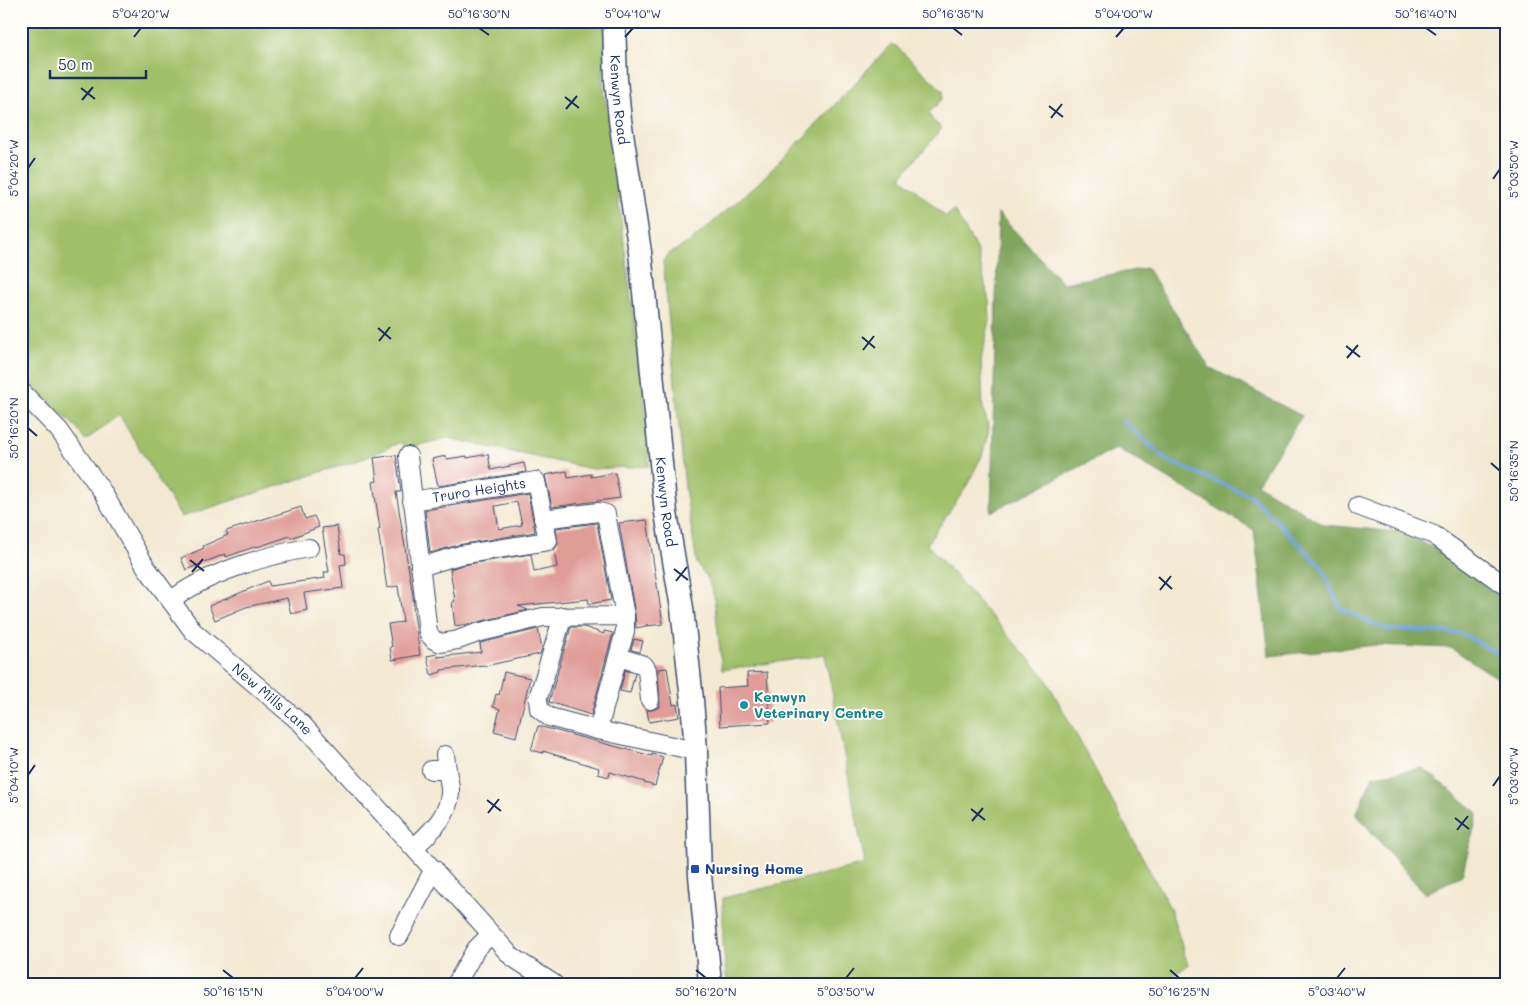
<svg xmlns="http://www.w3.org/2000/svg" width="1528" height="1005" font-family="Mali,sans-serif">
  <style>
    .green { fill: #a0bf67; stroke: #5e7762 }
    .forest { fill: #80a65c; stroke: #4e6a5d }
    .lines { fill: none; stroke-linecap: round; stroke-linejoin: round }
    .stream { stroke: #71a2dc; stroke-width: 4 }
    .building { fill: #e09c97; fill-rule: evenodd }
    .minor-casing { stroke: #3b4b6f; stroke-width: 20 }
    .major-casing { stroke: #3b4b6f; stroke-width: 25 }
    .minor { stroke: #fff; stroke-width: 18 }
    .major { stroke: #fff; stroke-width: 22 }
    .ticks { fill: none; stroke: #1b2f5e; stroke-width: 2 }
    .culture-dot { fill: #0f9aa8; stroke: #fdfcf7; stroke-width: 2 }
    .transit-dot { fill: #1a4fb4; stroke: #fdfcf7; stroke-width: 2 }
    .labels { text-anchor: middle; stroke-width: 4; stroke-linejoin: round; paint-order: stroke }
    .street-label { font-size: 14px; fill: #1b2f5e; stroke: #fdfcf7 }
    .culture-label { font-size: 14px; font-weight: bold; fill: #0d838f; stroke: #fdfcf7; text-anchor: start }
    .transit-label { font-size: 14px; font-weight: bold; fill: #164399; stroke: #fdfcf7; text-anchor: start }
    .neatline { fill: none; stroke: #1b2f5e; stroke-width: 2 }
    .ticks-label { font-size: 12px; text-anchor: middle; fill: #1b2f5e }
  </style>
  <rect width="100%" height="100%" fill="#fdfcf7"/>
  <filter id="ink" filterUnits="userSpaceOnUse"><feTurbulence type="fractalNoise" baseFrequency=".02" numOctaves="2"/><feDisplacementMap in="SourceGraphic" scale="10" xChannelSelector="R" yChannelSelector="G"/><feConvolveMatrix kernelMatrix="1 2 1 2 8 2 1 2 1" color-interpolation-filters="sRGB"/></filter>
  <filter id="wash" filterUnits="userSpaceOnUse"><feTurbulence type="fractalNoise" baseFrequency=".0096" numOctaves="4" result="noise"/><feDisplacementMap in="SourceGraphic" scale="20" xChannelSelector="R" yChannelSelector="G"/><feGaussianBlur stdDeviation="1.12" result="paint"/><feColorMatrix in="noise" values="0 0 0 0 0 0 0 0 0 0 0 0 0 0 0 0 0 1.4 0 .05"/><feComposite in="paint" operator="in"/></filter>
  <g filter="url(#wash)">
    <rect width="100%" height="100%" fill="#f3e9d2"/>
    <path class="green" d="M21 21H604L605 43 603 82 649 435V466L592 469 447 438 404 449 401 442 365 458 181 517 119 415 85 441 76 427 21 376Z
      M891 44 896 46 943 91V98L929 113 933 121 942 128 901 177 946 217 954 210 977 250 989 301 990 321 981 359 983 408 989 429 982 456 965 489 927 544 1045 677 1170 908 1188 965 1162 984H727L723 944V898L865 864 825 655 722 670 714 596 707 577 697 564 685 488 663 261 670 253 690 242 755 186 814 127Z"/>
    <path class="forest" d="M998 213 1063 283 1147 268 1209 367 1302 416 1257 484 1324 525 1401 532 1434 548 1499 596 1507 613V684L1451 648 1375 645 1269 656 1254 530 1117 448 991 512Z
      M1423 768 1478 813 1462 875 1425 894 1356 814 1373 776Z"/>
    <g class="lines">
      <path class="stream" d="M1123 421 1168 461 1251 496 1321 566 1340 608 1385 629 1460 633 1507 658"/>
    </g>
    <g id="blocks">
      <path class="building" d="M488 454 491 470 524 463 526 472 438 486 432 459 446 456 447 459 467 456V458Z
        M396 455 401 492H396L413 596 414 607H413L420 655 392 660 390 647H392L388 624 403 622 398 586 387 588 378 530 380 529 373 482 377 481 374 458Z
        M567 471 568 478 591 474V477L615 473 620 498 552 507 545 475Z
        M528 493 535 532 458 545 430 553 425 510ZM517 502 522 525 499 529 495 506Z
        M301 507 305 519 314 516 319 527 291 538 290 536 257 547V546L226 557 225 554 186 570 181 558 204 548 203 546 228 535 226 531Z
        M647 520 663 624 647 626V624L646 626 636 628 635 614 619 523Z
        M597 523 611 600 589 604 588 599 518 606 528 610 474 623 455 626 452 602 455 601 450 569 462 565 531 554 534 572 557 567 554 550 558 544 556 528Z
        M337 526 341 554H345L346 564 340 565 343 588 304 593 307 610 291 614 287 598 246 607 215 620 209 606 268 581 270 586 325 578 324 572H329L322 528Z
        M571 627H584L604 634V631L613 633 591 715 549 702Z
        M538 629 542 648 540 654 485 666 484 665 441 670V672L431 675 427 656 437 654 438 657 481 652 480 643Z
        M634 639 643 641 640 652 631 650Z
        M667 668 673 705 677 704 679 717 649 722 647 710H652L660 707 658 669Z
        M625 670 635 673 630 693 620 691Z
        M504 672 530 678 516 737 494 731 500 709 493 707 496 694 499 695Z
        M767 672 770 723 720 726 718 688 748 686 747 673Z
        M538 726 652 756V754L663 757 655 786 644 783 645 782 610 772 609 777 598 774 599 768 543 751V753L531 750Z"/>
    </g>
  </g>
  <g filter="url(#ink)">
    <use href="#blocks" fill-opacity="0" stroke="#3b4b6f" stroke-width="1"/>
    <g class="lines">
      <g class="minor-casing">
        <g id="minor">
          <path id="s1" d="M21 391 59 430 102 491 146 567 193 631 302 724 512 957 554 984"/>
          <path d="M408 456 428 633 434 640 441 643 458 640 477 633 543 617 625 616V631L598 730"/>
          <path id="s2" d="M412 501 536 481 548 541 460 555 420 567"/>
          <path d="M1358 506 1434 535 1507 587"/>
          <path d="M543 519 599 512 606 514 625 616"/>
          <path d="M171 601C203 574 267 555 309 548"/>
          <path d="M563 616 538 698 539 709 549 717 598 730 696 751"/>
          <path d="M619 657 644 665 647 670 650 700"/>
          <path d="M431 770H447L445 755"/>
          <path d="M415 847C430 832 448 817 450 794 451 787 448 778 447 770"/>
          <path d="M399 936 434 869"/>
          <path d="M456 984 476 949 491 934"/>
        </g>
      </g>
      <g class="major-casing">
        <g id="major">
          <path id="s3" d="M614 21 616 80 620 120 640 252 666 513 682 608 692 700 696 751 700 875 710 984"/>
        </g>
      </g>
      <use href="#minor" class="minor"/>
      <use href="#major" class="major"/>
    </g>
  </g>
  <path class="ticks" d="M479 28 489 35M953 28 962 35M1426 28 1436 35M134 37 141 28M625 37 633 28M1116 37 1124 28M81 88 95 99M565 97 579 108M82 100 93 87M1049 106 1063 117M566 109 577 96M1051 118 1062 104M28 168 35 158M1493 179 1500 169M378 328 391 339M862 337 875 348M379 341 390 327M1346 346 1360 357M863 350 874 336M1347 358 1358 345M28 428 37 436M1491 463 1500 471M190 560 204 571M674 569 688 580M192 572 203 559M1159 577 1172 589M676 581 687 567M1160 590 1171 576M28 775 35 765M1493 786 1500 776M487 800 501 811M971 809 985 820M488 813 499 799M1455 818 1469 829M972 821 983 808M1457 830 1468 816M223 970 233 978M696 970 706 978M1170 970 1179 978M355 978 363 968M846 978 854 968M1337 978 1345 968"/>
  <circle class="culture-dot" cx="744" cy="705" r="5"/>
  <rect class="transit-dot" x="690" y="864" width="10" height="10" rx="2.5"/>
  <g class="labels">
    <g class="street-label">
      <text dy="5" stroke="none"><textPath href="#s3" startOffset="79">Kenwyn Road</textPath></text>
      <text dy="5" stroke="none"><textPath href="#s2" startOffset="68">Truro Heights</textPath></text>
      <text dy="5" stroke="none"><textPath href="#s3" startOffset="484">Kenwyn Road</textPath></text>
      <text dy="5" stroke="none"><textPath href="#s1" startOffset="401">New Mills Lane</textPath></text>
    </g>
    <g class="culture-label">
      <text x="754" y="702">Kenwyn<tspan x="754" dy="16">Veterinary Centre</tspan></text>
    </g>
    <g class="transit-label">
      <text x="705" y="874">Nursing Home</text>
    </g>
  </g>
  <rect width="1528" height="1005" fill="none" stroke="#fdfcf7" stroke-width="55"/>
  <path d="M50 70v8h96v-8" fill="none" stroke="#1b2f5e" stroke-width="2.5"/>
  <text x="58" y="70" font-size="15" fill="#1b2f5e" stroke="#fdfcf7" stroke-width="4" paint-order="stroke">50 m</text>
  <rect x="28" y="28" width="1472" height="950" class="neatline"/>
  <g class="ticks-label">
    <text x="141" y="18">5°04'20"W</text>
    <text x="479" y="18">50°16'30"N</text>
    <text x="633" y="18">5°04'10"W</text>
    <text x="953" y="18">50°16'35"N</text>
    <text x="1124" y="18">5°04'00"W</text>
    <text x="1426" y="18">50°16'40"N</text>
    <text transform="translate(14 168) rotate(-90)" y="4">5°04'20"W</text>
    <text transform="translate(1514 169) rotate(-90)" y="4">5°03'50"W</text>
    <text transform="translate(14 428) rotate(-90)" y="4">50°16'20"N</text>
    <text transform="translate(1514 471) rotate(-90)" y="4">50°16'35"N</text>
    <text transform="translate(14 775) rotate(-90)" y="4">5°04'10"W</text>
    <text transform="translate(1514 776) rotate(-90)" y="4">5°03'40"W</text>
    <text x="233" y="996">50°16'15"N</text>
    <text x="355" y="996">5°04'00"W</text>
    <text x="706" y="996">50°16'20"N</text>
    <text x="846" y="996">5°03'50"W</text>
    <text x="1179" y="996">50°16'25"N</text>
    <text x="1337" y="996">5°03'40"W</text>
  </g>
</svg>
